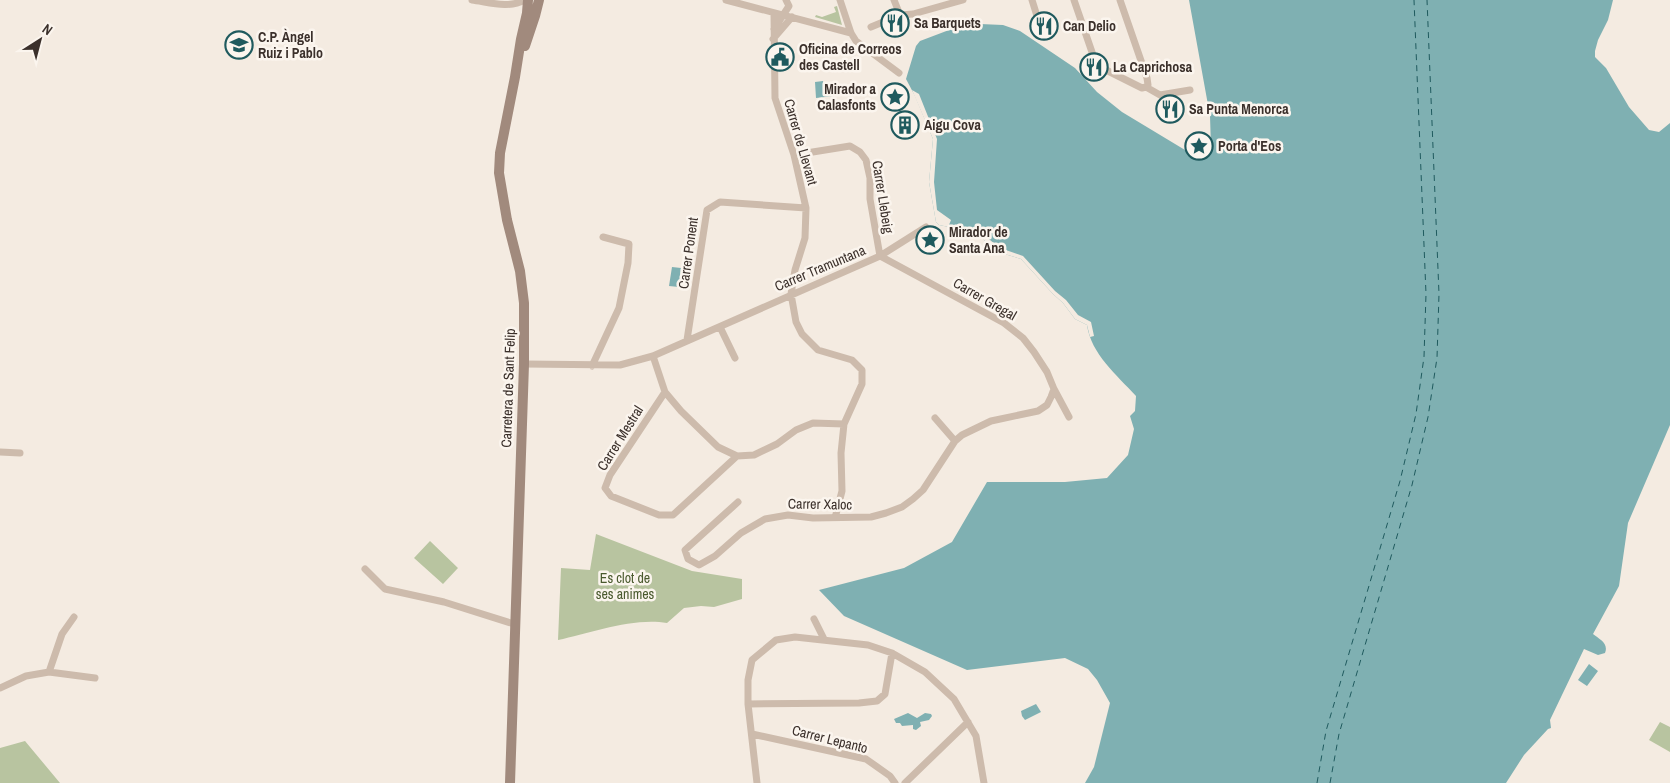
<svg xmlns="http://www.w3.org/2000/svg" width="1670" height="783" font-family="'Archivo Narrow',sans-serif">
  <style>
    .green { fill: #b8c4a0 }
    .water { fill: #7fb0b2 }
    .pier { fill: #f4ebe1 }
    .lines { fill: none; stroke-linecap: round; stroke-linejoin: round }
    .ferry { stroke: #1f5a5e; stroke-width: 1; stroke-dasharray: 6 5; stroke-linecap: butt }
    .street { stroke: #cdbbac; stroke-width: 7 }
    .secondary { stroke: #a18a7d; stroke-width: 10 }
    .labels { text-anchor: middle; stroke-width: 5; stroke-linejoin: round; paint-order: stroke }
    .poi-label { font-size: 14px; font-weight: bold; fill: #3b302b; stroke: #fbf5ee; text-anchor: start }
    .street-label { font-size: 14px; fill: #3b302b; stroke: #fbf5ee }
    .park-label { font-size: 14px; fill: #4a5a2e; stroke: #fbf5ee }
  </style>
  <rect width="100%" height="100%" fill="#f4ebe1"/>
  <path class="green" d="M837 6 842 25 815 17 816 15 822 17 836 12 834 7Z
    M596 534 692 571 742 579V599L714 607 701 606 684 608 667 623C634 617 590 633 558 640L561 568 590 570Z
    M430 541 458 568 443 584 414 558Z
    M1660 722 1670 727V752L1649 740Z
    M25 741 60 783H0V748Z"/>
  <path class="water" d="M1189 0H1613L1608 20 1598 40 1595 51V57L1606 68 1629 107 1649 130 1659 132 1670 123V425L1628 523 1619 586 1593 634C1599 639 1609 643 1605 653L1598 655 1584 649 1550 720 1551 728 1548 729 1524 755 1506 783H1085L1094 767 1110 703 1097 680 1088 669 1065 658 967 670 844 616 819 590 904 568 952 542 987 482H1065L1107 478 1128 455 1134 429 1130 416 1135 411 1136 396C1117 375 1091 354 1087 325L1075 319 1063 303 1053 294 1021 259 998 252 978 235 955 232 949 227 939 225 936 222 929 182 933 139 915 96 906 79 916 46 920 41 957 27 980 24 1003 25 1020 31 1075 68 1097 92 1122 112 1190 153 1211 147 1210 116Z
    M823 81 824 86 833 85 834 96 816 98 815 82Z
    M672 267 681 268 679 287 669 286Z
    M1589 664 1598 671 1587 686 1578 680Z
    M1036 704 1041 712 1025 720 1022 716 1021 711Z
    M908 713 917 718 925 713 931 714 932 716 929 720 920 722 921 726 916 730 913 729V725L902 726 900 723H896L894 719Z"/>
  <path class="pier" d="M912 90 919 94 937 139 934 182 937 210 951 220 949 225 980 232 1000 248 1023 256 1055 291 1066 300 1078 315 1091 322 1094 336 1090 337 1087 325 1075 319 1063 303 1053 294 1021 259 998 252 978 235 955 232 949 227 939 225 936 222 929 182 933 139Z"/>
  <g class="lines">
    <path class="ferry" d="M1317 783 1326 731 1400 481 1416 414 1424 357 1426 294 1414 0
      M1330 783 1339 734 1412 485 1428 417 1437 358 1439 294 1427 0"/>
    <path class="street" d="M472 0C488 2 510 9 524 0
      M726 0 851 33
      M840 0 851 33 856 41 899 73
      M894 0 900 15
      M1032 0 1037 16
      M1074 0 1093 55 1098 66 1142 88 1146 87 1160 95 1190 90
      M1120 0 1147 78 1148 85 1146 87
      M774 13 775 98 794 155 806 208 805 238 795 270 791 294 796 322 802 334 818 350 852 360 862 370V384L844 424 841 453 842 491 835 518
      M871 27 900 15 913 14 963 0
      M774 29 789 6 786 0
      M773 39 792 17
      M720 327 735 358
      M687 340 707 210 720 202 806 208
      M653 356 665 392 681 411 718 447 737 456 754 455 777 444 796 430 813 423 844 424
      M524 364 620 365 653 356 880 256 926 227
      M592 366 619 308 628 263 629 244 603 237
      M1054 389 1069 417
      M665 392 610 475 605 488 611 496 659 515H673L737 456
      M935 418 955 441
      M0 452 20 453
      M738 502 685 550 688 559 699 565 715 556 741 533 765 519 788 515 813 518 871 517 886 513 902 507 913 499 923 490 955 441 962 435 991 421 1038 411 1047 405 1051 397 1054 389 1047 372 1034 352 1023 338 1004 323 880 256 870 199V178L866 160 860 152 850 146 794 155
      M365 569 385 589 444 602 514 624
      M814 619 824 639
      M49 672 95 678
      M0 688 26 676 49 672 62 634 74 617
      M748 704 859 703 877 701 885 694 892 653
      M752 734 866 759 890 776 895 783
      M757 783 748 704V680L752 660 776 640 795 637 868 645 892 653 925 672 954 699 976 736 984 783
      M905 783 968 722"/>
    <path class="secondary" d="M525 46 535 16 539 0
      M510 783 524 364V303L520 271 507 220 499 173 500 153 515 77 521 39 527 13 528 0"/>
  </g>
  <defs>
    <g id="restaurant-ring" transform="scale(1.4375)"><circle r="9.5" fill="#fbf5ee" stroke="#1f5a5e" stroke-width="1.5"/><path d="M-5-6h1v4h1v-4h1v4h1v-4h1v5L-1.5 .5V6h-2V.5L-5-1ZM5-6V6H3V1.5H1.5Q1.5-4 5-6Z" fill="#1f5a5e"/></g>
    <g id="school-ring" transform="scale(1.4375)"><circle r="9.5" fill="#fbf5ee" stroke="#1f5a5e" stroke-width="1.5"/><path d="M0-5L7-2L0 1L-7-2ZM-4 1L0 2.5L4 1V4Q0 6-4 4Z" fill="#1f5a5e"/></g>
    <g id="civic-ring" transform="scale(1.4375)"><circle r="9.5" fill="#fbf5ee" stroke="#1f5a5e" stroke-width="1.5"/><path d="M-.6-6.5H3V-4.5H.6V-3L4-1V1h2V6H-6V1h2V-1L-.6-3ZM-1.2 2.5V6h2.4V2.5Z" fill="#1f5a5e"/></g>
    <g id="sight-ring" transform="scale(1.4375)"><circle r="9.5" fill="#fbf5ee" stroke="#1f5a5e" stroke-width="1.5"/><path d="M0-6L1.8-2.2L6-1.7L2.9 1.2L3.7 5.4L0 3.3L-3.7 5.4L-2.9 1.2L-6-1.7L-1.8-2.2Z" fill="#1f5a5e"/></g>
    <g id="building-ring" transform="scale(1.4375)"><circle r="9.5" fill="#fbf5ee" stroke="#1f5a5e" stroke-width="1.5"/><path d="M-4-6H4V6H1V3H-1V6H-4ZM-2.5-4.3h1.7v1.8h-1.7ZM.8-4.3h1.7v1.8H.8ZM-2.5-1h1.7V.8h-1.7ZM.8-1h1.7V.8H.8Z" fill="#1f5a5e"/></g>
  </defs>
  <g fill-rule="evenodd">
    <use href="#restaurant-ring" x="895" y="23"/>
    <use href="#restaurant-ring" x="1044" y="26"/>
    <use href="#school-ring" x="239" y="45"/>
    <use href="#civic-ring" x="780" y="57"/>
    <use href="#restaurant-ring" x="1094" y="67"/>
    <use href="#sight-ring" x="895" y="97"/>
    <use href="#restaurant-ring" x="1170" y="109"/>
    <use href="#building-ring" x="905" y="125"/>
    <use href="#sight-ring" x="1199" y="146"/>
    <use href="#sight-ring" x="930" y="240"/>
  </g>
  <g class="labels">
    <g class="poi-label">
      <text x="914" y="28">Sa Barquets</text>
      <text x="1063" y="31">Can Delio</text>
      <text x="258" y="42">C.P. Àngel<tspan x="258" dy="16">Ruiz i Pablo</tspan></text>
      <text x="799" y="54">Oficina de Correos<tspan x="799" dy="16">des Castell</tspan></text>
      <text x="1113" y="72">La Caprichosa</text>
      <text x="876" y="94" text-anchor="end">Mirador a<tspan x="876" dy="16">Calasfonts</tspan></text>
      <text x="1189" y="114">Sa Punta Menorca</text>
      <text x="924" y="130">Aigu Cova</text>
      <text x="1218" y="151">Porta d'Eos</text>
      <text x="949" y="237">Mirador de<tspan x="949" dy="16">Santa Ana</tspan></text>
    </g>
    <g class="street-label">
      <text transform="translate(801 142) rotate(74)" y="5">Carrer de Llevant</text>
      <text transform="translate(883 197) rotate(81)" y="5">Carrer Llebeig</text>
      <text transform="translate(688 253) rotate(-82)" y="5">Carrer Ponent</text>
      <text transform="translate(820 268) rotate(-23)" y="5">Carrer Tramuntana</text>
      <text transform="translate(985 299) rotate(30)" y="5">Carrer Gregal</text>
      <text transform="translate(508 388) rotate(-88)" y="5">Carretera de Sant Felip</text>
      <text transform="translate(620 438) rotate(-58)" y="5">Carrer Mestral</text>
      <text transform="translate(820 504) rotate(1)" y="5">Carrer Xaloc</text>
      <text transform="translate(830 739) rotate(14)" y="5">Carrer Lepanto</text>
    </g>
    <g class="park-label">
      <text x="625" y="583">Es clot de<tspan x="625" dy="16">ses animes</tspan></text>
    </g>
  </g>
  <g transform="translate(40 40) rotate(36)" stroke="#fbf5ee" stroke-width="4" paint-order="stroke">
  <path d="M0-4L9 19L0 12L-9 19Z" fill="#3b302b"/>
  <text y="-8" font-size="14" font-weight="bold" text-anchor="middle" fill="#3b302b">N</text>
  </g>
</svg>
